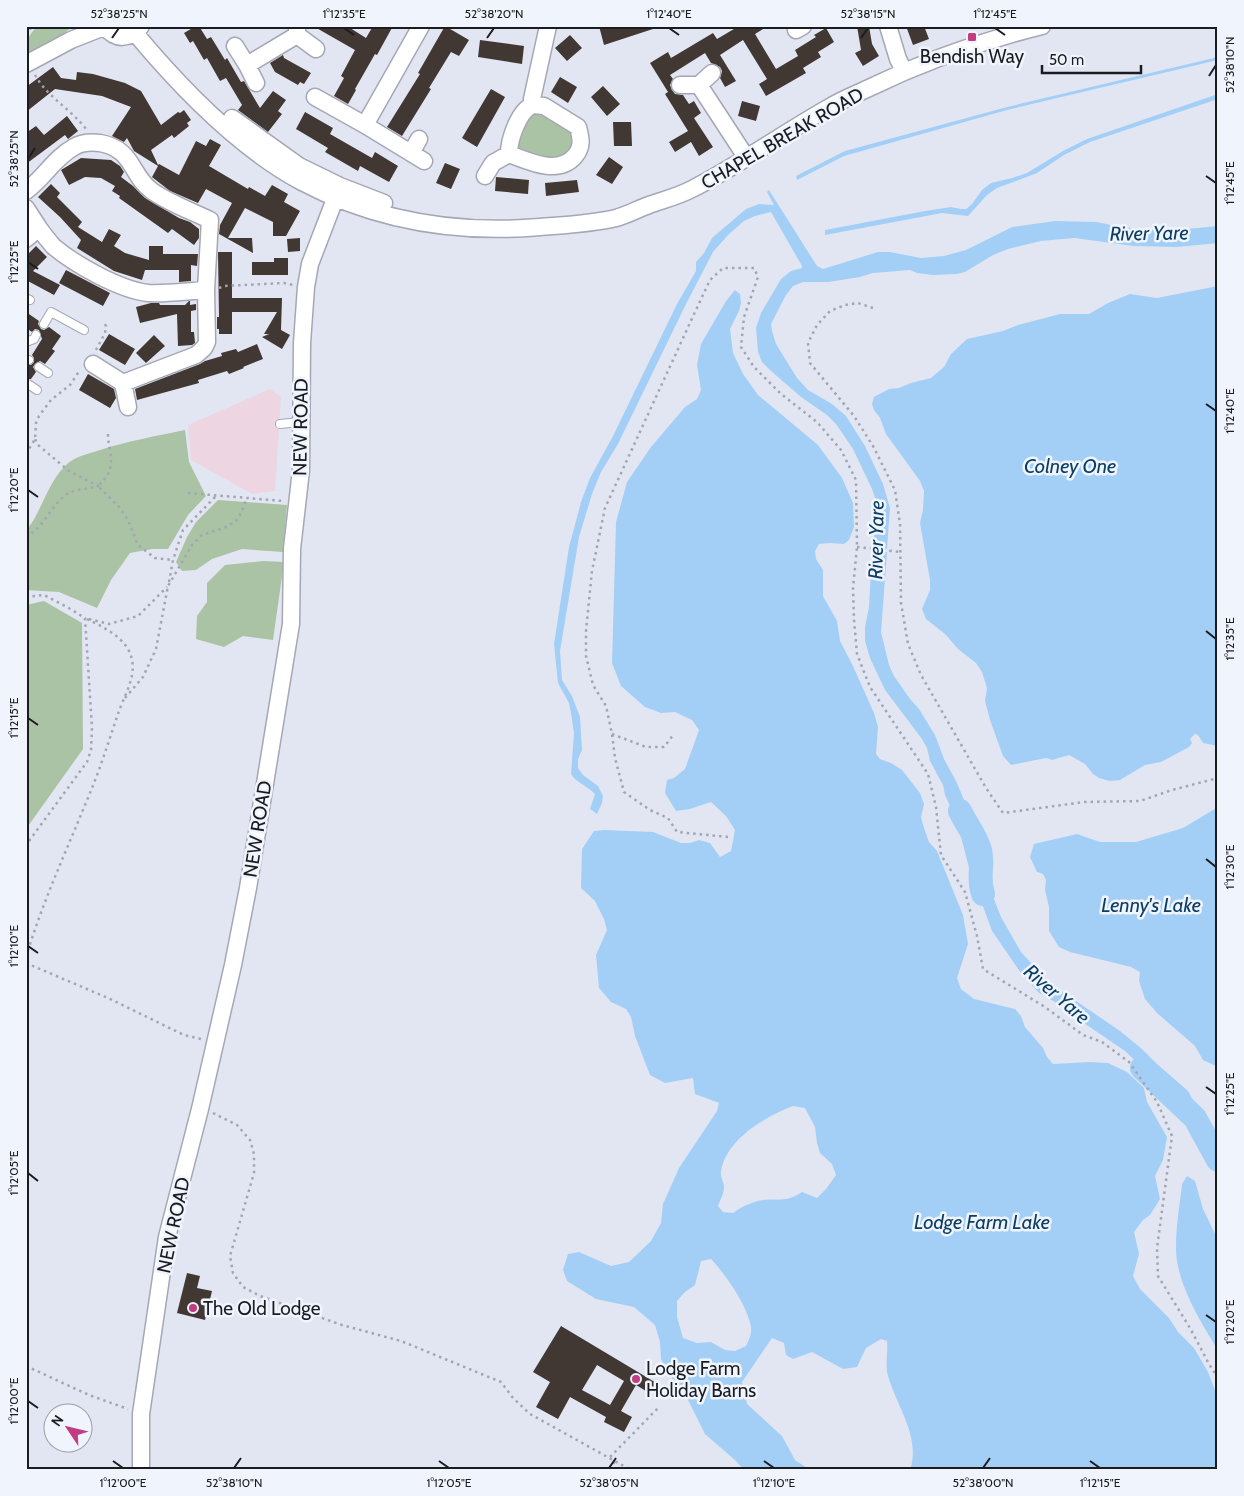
<svg xmlns="http://www.w3.org/2000/svg" width="1244" height="1496" font-family="Cabin,sans-serif">
  <style>
    .industrial { fill: #edd5e1 }
    .green { fill: #aac3a4 }
    .water { fill: #a3cff7; fill-rule: evenodd }
    .lines { fill: none; stroke-linecap: round; stroke-linejoin: round }
    .river { stroke: #a3cff7; stroke-width: 24 }
    .building { fill: #423833; fill-rule: evenodd }
    .service-casing { stroke: #a5a8b4; stroke-width: 10 }
    .minor-casing { stroke: #a5a8b4; stroke-width: 19 }
    .path { stroke: #a3a6b0; stroke-width: 2.5; stroke-dasharray: 2.5 4; stroke-linecap: butt }
    .service { stroke: #fff; stroke-width: 8 }
    .minor { stroke: #fff; stroke-width: 16 }
    .ticks { fill: none; stroke: #1a1c20; stroke-width: 2 }
    .poi-dot { fill: #c13c80; stroke: #f0f4fd; stroke-width: 2 }
    .labels { text-anchor: middle; stroke-width: 5; stroke-linejoin: round; paint-order: stroke }
    .poi-label { font-size: 19px; fill: #1a1c20; stroke: #f0f4fd; text-anchor: start }
    .street-label { font-size: 19px; fill: #1a1c20; stroke: #f0f4fd }
    .water-label { font-size: 20px; font-style: italic; fill: #0c3f64; stroke: #f0f4fd }
    .neatline { fill: none; stroke: #1a1c20; stroke-width: 2 }
    .ticks-label { font-size: 12px; text-anchor: middle; fill: #1a1c20 }
  </style>
  <rect width="100%" height="100%" fill="#e2e6f2"/>
  <path class="industrial" d="M270 389 281 397 275 491 252 494 191 460 188 425Z"/>
  <path class="green" d="M37 26H73L63 34 29 54C22 43 30 35 37 26Z
    M535 112H542L572 132 575 139 567 156 549 161 516 150 524 120Z
    M185 430 189 462 206 496 188 515 168 549H152L130 553 111 580 97 608 59 592 26 590V531C42 511 47 484 65 466 75 456 88 454 100 450 128 441 156 436 185 430Z
    M218 500 287 505 283 552 242 549 212 559 196 570 182 571 176 562 187 537 196 522Z
    M263 561 284 562 273 640 243 636 224 647 196 639 197 616 207 602V583L225 565Z
    M44 601 82 623 83 749 26 829V605Z"/>
  <path class="water" d="M1218 57V60L1007 110 844 156 797 180 796 176 845 151 1007 107Z
    M1218 94V99L1090 142 1064 155 1037 173 997 188 987 195 968 216 942 213 825 235V230L925 211 951 207 961 209H966L972 204 982 190 991 183 1012 178 1027 173 1063 151 1087 139Z
    M769 190 817 266 823 269 878 252H890L921 258 944 256 966 250 1012 227 1055 221 1097 222 1120 227 1152 230H1177L1218 226V243L1177 247 1134 246 1074 238 1041 241 1008 249 993 255 965 272 957 274 933 275 917 273 910 270 898 271 873 273 860 277 829 282H803L793 286 786 295 771 324 772 331 776 344 797 378 808 390 832 404 846 416 865 446 883 484 890 508 887 549 873 548 877 503 872 489 853 449 836 424 827 415 801 397 770 370 762 362 758 352 756 328 761 313 781 279 791 271 802 268V266L771 212 755 216 744 221 728 235 713 252 686 304 618 444 601 472 592 494 579 537 560 651 562 680 572 696 580 717 582 750 578 759V768L583 775 598 786 603 796 602 803 597 814 590 809 595 794C589 787 574 781 571 774L574 733 571 713 569 703 558 683 554 644 569 547 581 502 590 478 613 436 677 304 696 271V262L704 253 712 238 746 209 759 204 774 205 767 192Z
    M1218 286V746L1203 743 1198 735 1195 734 1190 739 1192 743 1189 747 1161 762 1145 765 1120 780 1110 781 1099 778 1093 774 1085 764 1069 755 1052 760 1046 758 1011 765 1003 756 990 720 985 701 987 688 982 672 976 663 958 649 945 634 926 619 922 609 930 590V580L920 523 923 510 924 491 920 481 886 434 880 418 874 410 872 404 874 397 889 389 899 388 911 383 931 378 944 367 951 354 967 339 1003 331 1018 325 1060 314H1089L1108 303 1130 294 1157 298Z
    M735 290 740 294 741 303 739 311 730 329 733 353 743 374 758 395 818 445 842 478 853 503 854 527 849 540 844 544 830 543 819 544 815 551 816 559 823 570V596L837 621 840 641 853 666 874 713 878 727 876 754 880 759 891 763 902 770 920 793 924 804 921 817 924 828 929 842 937 851 963 915 968 944 957 978 961 989 974 999 1015 1009 1021 1016 1025 1027 1043 1048 1047 1057 1053 1064 1090 1062 1108 1063 1127 1072 1144 1088 1147 1102 1167 1137 1163 1160 1155 1176 1160 1199 1150 1215 1143 1220 1134 1232 1139 1254 1133 1276 1140 1289 1169 1318 1178 1332 1194 1348 1208 1372 1218 1398V1470H910C921 1437 897 1407 888 1376 885 1366 888 1352 887 1341L881 1339 866 1348 857 1367 843 1369 812 1352 793 1359 786 1355 784 1343 772 1338 742 1382 747 1404 782 1436 795 1460 810 1470H744L736 1461 705 1434 682 1388 669 1375 661 1359 660 1342 655 1325 634 1307 596 1299 567 1281 563 1270 568 1254 579 1252 611 1266 629 1262 651 1241 661 1223 663 1204 679 1168 717 1111 719 1103 695 1094 693 1078 665 1083 650 1075 635 1036 631 1017 626 1009 611 1002 599 988 596 955 607 930 604 919 595 901 581 888 582 849 594 831 604 830 653 832 681 843H690L699 840 710 843 720 857 731 851 735 830 726 816 711 802 690 809 676 811 665 793 667 780 674 778 685 769 699 730 692 720 675 712 661 713 645 707 621 686 612 663 616 522 627 482 651 447 685 407 697 399 701 390 697 365 701 344 726 301ZM793 1106 805 1108 815 1127 817 1143 820 1153 832 1164 836 1175 826 1189 817 1198 802 1192C786 1203 779 1198 763 1200 751 1202 743 1206 733 1213L723 1212 718 1206C720 1200 724 1194 724 1187 724 1182 720 1177 721 1172 725 1140 766 1116 793 1106ZM711 1259C726 1275 747 1305 751 1327 752 1334 749 1340 746 1346L735 1351 725 1350 711 1342 697 1343 683 1338 677 1317V1301L685 1292 695 1285 701 1261Z
    M872 551 887 552 881 632 889 665 894 676 910 699 919 709 935 735 944 759 956 781 971 816 984 874 1001 917 1021 952 1044 977 1060 990 1120 1031 1142 1049 1157 1064 1188 1091 1218 1147V1178L1195 1132 1192 1122 1183 1107 1125 1051 1075 1017 1060 1005 1038 992 1021 973 992 931 969 868 957 821 945 795 943 785 930 761 927 748 922 739 885 690 870 658 865 641V627L869 607Z
    M1218 807V1067L1203 1060 1195 1046 1157 1013 1145 999 1139 981 1140 972 1131 967 1070 952 1059 947 1049 931V907L1045 890 1046 880 1043 874 1037 872 1030 857 1034 844 1077 834 1100 842H1136L1183 828Z
    M1187 1176 1195 1181 1203 1209 1218 1240V1350C1200 1321 1175 1281 1176 1246 1176 1225 1180 1204 1182 1184Z"/>
  <g class="lines">
    <path class="river" d="M960 811C966 824 976 836 980 850 984 867 977 877 983 894
      M1142 1068 1195 1118 1218 1160"/>
  </g>
  <path class="building" d="M196 26H199L207 39 211 37 225 60 227 58 241 82 244 81 260 108 273 91 286 100 278 111 282 114 268 132 238 110 242 105 226 78 220 81 207 58 204 60 193 41 190 43 184 33Z
    M313 26H347L366 38 373 26H393L377 55 375 54 355 89 356 90 348 104 334 96 344 78 341 76 355 50Z
    M445 26 469 40 459 56 451 52 429 88 431 89 402 136 387 127 420 74 418 73Z
    M599 26H656V28L604 45Z
    M739 26H768L755 34 776 69 798 56 795 50 816 37 814 35 826 28 834 42 818 52 821 57 803 68 806 73 766 96 759 84 767 79 743 40 720 55 736 81 725 87 720 78 722 71 720 67 711 63 705 53 670 75 673 79 670 85 672 90 675 94 683 95 689 104 694 101 701 113 694 118 713 147 699 156 691 142 675 152 669 142 688 131 665 94 668 92 650 63 668 52 671 58 713 33 717 39Z
    M857 26H869L872 44 879 56 863 66 855 53 861 50Z
    M906 26H924L929 39 913 45Z
    M570 35 582 48 567 61 555 48Z
    M480 40 524 46 522 64 478 57Z
    M283 55 284 58 311 73 304 84 300 82 298 85 275 72 270 63Z
    M53 67 61 78 76 80 77 72 93 74 125 83 141 91 161 125 178 112 180 113 184 110 191 120 187 123 189 126 174 138 172 135 151 150 158 165 159 164 179 175 196 141 206 146 210 139 221 145 209 166 248 189 249 187 265 196 272 185 288 194 284 202 300 211 286 236H273V222L245 208 228 238H252L253 253 219 234 220 225 232 203 206 189 198 203 170 191 152 177 158 166 134 151 127 138 124 142 112 136 131 107 102 96 55 89 26 112V87Z
    M560 77 577 87 568 103 551 92Z
    M603 86 620 104 607 116 591 97Z
    M491 89 505 97 477 147 462 138Z
    M742 101 760 106 756 121 738 116Z
    M305 112 333 128 330 134 372 158 375 152 398 166 389 182 360 166 358 171 325 152 328 148 296 129Z
    M67 116 78 131 68 139 65 135 26 164V133L36 126 44 135Z
    M613 122H631L632 146H614Z
    M609 157 623 167 612 184 596 175Z
    M81 158 111 160 120 166 124 172 121 177 133 186 145 198 179 218 190 222 199 229V238L194 245 172 229 168 233 119 198 120 196 112 191 115 186 101 178 85 177 69 185 61 170Z
    M445 163 460 169 451 189 436 183Z
    M496 177 529 180 528 194 495 191Z
    M577 180 579 192 546 196 545 183Z
    M51 184 60 193 57 197 82 222 78 227 102 242 109 229 121 235 114 246 125 253 149 260V246H163V254H198L197 266 191 265V281L179 282V270H145L142 280 114 271 77 248 81 240 60 217 38 197Z
    M300 238V251L288 252 287 239Z
    M36 246 47 257 33 271 60 285 54 295 26 280V256Z
    M218 252H232V298H282L281 330 290 335 282 349 262 337 269 334H264L277 312H232V334H219V329H217V317H219Z
    M274 258H288V275H252V262H274Z
    M66 270 110 293 103 306 59 283Z
    M189 301H190V305L196 304V310L191 311V332H194L195 343 192 345 178 346 177 314 140 323 136 307 151 303H159L160 305H185Z
    M26 312 39 321 38 324 41 329 44 330 49 327 61 336 52 349 55 351 45 364 40 361 35 364 33 367 36 372 31 379H26V365H31L34 362V358L32 355 42 339 39 330 35 329 32 332 26 328Z
    M109 334 135 349 125 365 99 350Z
    M154 335 165 346 146 363 136 353Z
    M257 344 263 359 243 367 244 368 229 374 227 371 198 380 199 383 137 400 135 389 200 364 205 361 222 356 221 353 236 349 238 352Z
    M88 374 114 389 116 398 110 408 79 390Z
    M187 1273 200 1276 197 1288 212 1291 205 1320 177 1313Z
    M561 1326 658 1384 651 1394 636 1385 621 1411 632 1417 624 1432 604 1422 606 1417 570 1397 558 1419 536 1407 550 1382 533 1372ZM597 1365 624 1381 610 1405 582 1390Z"/>
  <g class="lines">
    <g class="service-casing">
      <path id="service" d="M26 298 30 300
        M44 324 51 312 84 330
        M26 342 34 339 36 335
        M26 359 29 360
        M39 367 48 373
        M28 384 37 390
        M280 424 300 422"/>
    </g>
    <g class="minor-casing">
      <path id="minor" d="M104 26C116 41 129 40 141 26
        M421 26 365 125 424 161
        M888 26 898 59 904 71
        M796 30 803 26
        M135 33C180 87 240 149 302 182 376 221 458 234 540 227 565 225 591 224 616 218 627 215 638 209 649 205 663 200 679 196 692 189 739 165 782 134 828 108 841 100 856 94 869 88 927 60 981 41 1042 26
        M297 35 316 49
        M235 46 247 65 297 35V26
        M26 64 71 40 104 27
        M247 65 256 83
        M680 85H699L746 157
        M699 85 712 73
        M315 97 365 125
        M533 105 544 106 578 127C581 139 583 146 575 156 558 176 528 161 509 154 509 139 519 110 533 105Z
        M533 105 532 99 548 26
        M232 118 299 166 340 186 384 203
        M411 153 419 139
        M485 176 493 163 509 154
        M26 191C44 178 54 158 74 147 82 142 91 142 100 143 134 149 130 175 152 191 169 203 191 211 210 220L206 290 207 342 204 348 196 355 123 383 93 364
        M26 208 39 228 26 239
        M39 228C43 234 48 240 53 246 74 264 120 290 148 293 167 294 187 291 206 290
        M123 383 128 407
        M141 1470V1414L167 1237 200 1109 233 965 248 888 291 624 292 549 301 470 302 343 306 287 310 264 340 186"/>
    </g>
    <path class="path" d="M26 35 32 26
      M35 75C48 98 70 108 86 129
      M219 288 224 286 284 283 293 285
      M873 308 858 303 845 305 830 311 817 325 808 343 810 363 854 416 873 446 895 490 900 524 901 603 908 644 921 675 986 788 1003 813 1084 802 1140 801 1172 790 1218 778
      M96 350 105 333 106 326 103 322
      M108 434C108 441 109 444 110 450 113 467 110 475 98 486L119 507 128 520 138 545 155 558 173 560
      M26 454 35 439 36 423 39 416 51 400 70 385 80 370
      M188 493 283 501
      M26 537C45 526 51 505 67 494 76 489 88 489 98 486L69 471 38 445 35 439
      M857 547 900 552
      M169 582 173 560 183 530 217 495
      M26 597 44 595 67 607 85 618 92 728 91 750 87 762 26 845
      M89 619 109 624 138 616 167 587
      M125 698 143 677 156 649 168 586 192 545 202 535 226 527 236 521 241 513 247 498
      M612 734 646 747H664L674 734
      M728 837 677 832 668 818 650 810 624 792 615 758 612 734 606 706 593 685 586 656V631L592 571 605 508 695 312 710 280 723 268H754L758 277 744 317 741 347 754 367 781 394 817 422 841 450 856 480 857 547 853 588 854 620 857 654 870 687 928 774 936 807 941 855 965 892 977 936 983 969 1045 1007 1083 1035 1102 1042 1129 1062 1157 1102 1172 1136 1157 1248 1158 1276 1190 1328 1209 1364 1218 1378
      M26 957C44 897 71 841 94 783 103 760 110 737 118 714 123 698 136 678 132 660 128 638 103 627 85 618
      M26 963 108 998 184 1035 201 1039
      M213 1113 237 1125 250 1140 254 1154V1173L230 1256 233 1273 243 1287 260 1296 342 1325 401 1341 501 1382 513 1398 530 1414 631 1470
      M26 1366 89 1395 128 1409
      M610 1457 660 1406
      M611 1470 615 1460"/>
    <use href="#service" class="service"/>
    <use href="#minor" class="minor"/>
  </g>
  <path class="ticks" d="M344 28 354 35M669 28 679 35M995 28 1005 35M112 38 119 28M487 38 494 28M861 38 868 28M1209 76 1216 65M28 159 35 148M1206 176 1216 183M28 262 38 269M1206 404 1216 411M28 490 38 497M1206 631 1216 639M28 718 38 725M1206 859 1216 867M28 946 38 953M1206 1087 1216 1094M28 1173 38 1181M1206 1315 1216 1322M28 1401 38 1408M113 1461 123 1468M439 1461 449 1468M764 1461 774 1468M1090 1461 1100 1468M234 1468 241 1458M609 1468 616 1458M983 1468 990 1458"/>
  <g class="poi-dot">
    <rect x="967" y="32" width="10" height="10" rx="2.5"/>
    <circle cx="193" cy="1308" r="5"/>
    <circle cx="636" cy="1379" r="5"/>
  </g>
  <g class="labels">
    <g class="poi-label">
      <text x="972" y="63" text-anchor="middle">Bendish Way</text>
      <text x="203" y="1315">The Old Lodge</text>
      <text x="646" y="1375">Lodge Farm<tspan x="646" dy="22">Holiday Barns</tspan></text>
    </g>
    <g class="street-label">
      <text transform="translate(782 138) rotate(-30)" y="7">CHAPEL BREAK ROAD</text>
      <text transform="translate(300 427) rotate(-89)" y="7">NEW ROAD</text>
      <text transform="translate(257 829) rotate(-81)" y="7">NEW ROAD</text>
      <text transform="translate(173 1225) rotate(-78)" y="7">NEW ROAD</text>
    </g>
    <g class="water-label">
      <text transform="translate(1149 233) rotate(-1)" y="7">River Yare</text>
      <text x="1070" y="473">Colney One</text>
      <text transform="translate(876 540) rotate(-89)" y="7">River Yare</text>
      <text x="1151" y="912">Lenny's Lake</text>
      <text transform="translate(1057 994) rotate(41)" y="7">River Yare</text>
      <text x="982" y="1229">Lodge Farm Lake</text>
    </g>
  </g>
  <rect width="1244" height="1496" fill="none" stroke="#f0f4fd" stroke-width="55"/>
  <g transform="translate(68 1428) rotate(305)"><circle r="24" fill="#f0f4fd" stroke="#9a9ea5"/>
  <path d="M0-4L9 19L0 12L-9 19Z" fill="#c13c80"/>
  <text y="-8" font-size="14" font-weight="bold" text-anchor="middle" fill="#1a1c20">N</text>
  </g>
  <path d="M1042 65v8h99v-8" fill="none" stroke="#1a1c20" stroke-width="2.5"/>
  <text x="1049" y="65" font-size="15" fill="#1a1c20" stroke="#f0f4fd" stroke-width="4" paint-order="stroke">50 m</text>
  <rect x="28" y="28" width="1188" height="1440" class="neatline"/>
  <g class="ticks-label">
    <text x="119" y="18">52°38'25"N</text>
    <text x="344" y="18">1°12'35"E</text>
    <text x="494" y="18">52°38'20"N</text>
    <text x="669" y="18">1°12'40"E</text>
    <text x="868" y="18">52°38'15"N</text>
    <text x="995" y="18">1°12'45"E</text>
    <text transform="translate(1230 65) rotate(-90)" y="4">52°38'10"N</text>
    <text transform="translate(14 159) rotate(-90)" y="4">52°38'25"N</text>
    <text transform="translate(1230 183) rotate(-90)" y="4">1°12'45"E</text>
    <text transform="translate(14 262) rotate(-90)" y="4">1°12'25"E</text>
    <text transform="translate(1230 411) rotate(-90)" y="4">1°12'40"E</text>
    <text transform="translate(14 490) rotate(-90)" y="4">1°12'20"E</text>
    <text transform="translate(1230 639) rotate(-90)" y="4">1°12'35"E</text>
    <text transform="translate(14 718) rotate(-90)" y="4">1°12'15"E</text>
    <text transform="translate(1230 867) rotate(-90)" y="4">1°12'30"E</text>
    <text transform="translate(14 946) rotate(-90)" y="4">1°12'10"E</text>
    <text transform="translate(1230 1094) rotate(-90)" y="4">1°12'25"E</text>
    <text transform="translate(14 1173) rotate(-90)" y="4">1°12'05"E</text>
    <text transform="translate(1230 1322) rotate(-90)" y="4">1°12'20"E</text>
    <text transform="translate(14 1401) rotate(-90)" y="4">1°12'00"E</text>
    <text x="123" y="1487">1°12'00"E</text>
    <text x="234" y="1487">52°38'10"N</text>
    <text x="449" y="1487">1°12'05"E</text>
    <text x="609" y="1487">52°38'05"N</text>
    <text x="774" y="1487">1°12'10"E</text>
    <text x="983" y="1487">52°38'00"N</text>
    <text x="1100" y="1487">1°12'15"E</text>
  </g>
</svg>
